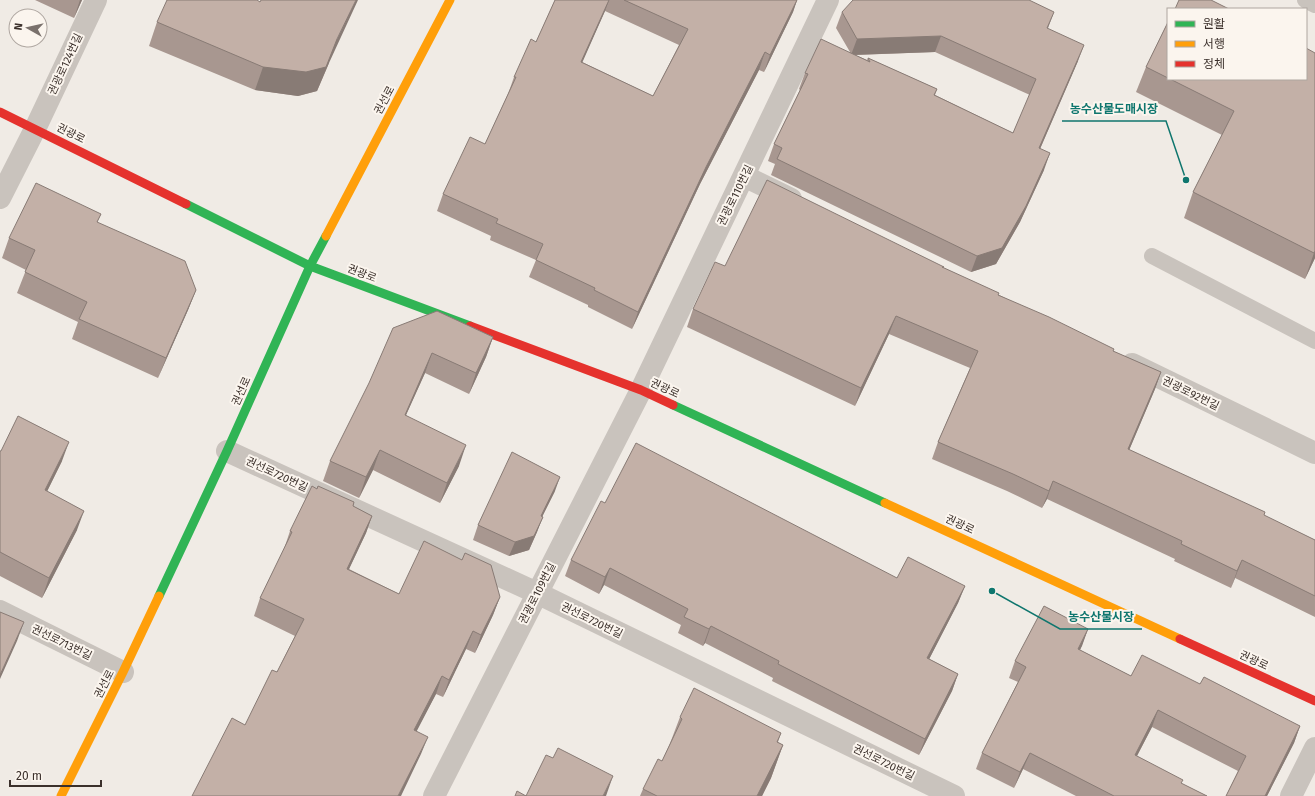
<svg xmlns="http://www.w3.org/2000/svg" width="1315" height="796" font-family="'Fira Sans','Noto Sans KR',sans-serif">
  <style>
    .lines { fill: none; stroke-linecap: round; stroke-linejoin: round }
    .lane { stroke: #c9c3bd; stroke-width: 16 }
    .street { stroke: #c9c3bd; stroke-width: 22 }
    .fast { stroke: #30b455; stroke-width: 9 }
    .slow { stroke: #ff9f0a; stroke-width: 9 }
    .jam { stroke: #e5322d; stroke-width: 9 }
    .wall { fill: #a89790; fill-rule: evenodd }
    .shaded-wall { fill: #887b75 }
    .building { fill: #c3b0a7; stroke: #887b75 }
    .labels { text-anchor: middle; stroke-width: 4; stroke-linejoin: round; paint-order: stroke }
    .street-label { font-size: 11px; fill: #3b302b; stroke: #fbf5ee }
    .leader { fill: none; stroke: #0f766e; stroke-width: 1.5 }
    .callout-dot { fill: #0f766e; stroke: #fbf5ee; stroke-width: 1.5 }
    .callout-label { font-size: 12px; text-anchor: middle; font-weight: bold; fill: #0f766e; stroke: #fbf5ee; stroke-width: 4; stroke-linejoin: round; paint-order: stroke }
  </style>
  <rect width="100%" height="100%" fill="#f0ebe5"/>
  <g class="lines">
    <path class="lane" d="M1305 0 1315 5
      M1152 256 1315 341"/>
    <path class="street" d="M744 176 791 199
      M0 198 35 129 96 0
      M1132 364 1315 453
      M227 451 537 593 954 796
      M0 611 123 672
      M434 796 641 390 828 0
      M1291 796 1315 748"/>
    <path class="fast" d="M186 204 310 266 470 326
      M673 405 885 503
      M159 596 227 451 310 266 326 236"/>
    <path class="slow" d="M326 236 450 0
      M885 503 1180 639
      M61 796 123 672 159 596"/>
    <path class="jam" d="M0 112 186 204
      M470 326 641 390 673 405
      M1180 639 1315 701"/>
  </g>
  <path class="wall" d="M35 0H82L74 18Z
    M555 0H797L793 12 764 72 759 70 700 184 632 329 588 307V305L529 277 536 260 490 240 491 236 437 211 443 194 485 144 508 94 514 77 536 42ZM605 11 679 45 653 96 582 62Z
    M260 2 329 63 317 91 298 96 255 90 149 46 157 22Z
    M842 12 1048 29 1078 61 1040 149 1044 170 1020 222 996 264 971 272 771 175 775 164 768 161 774 144 800 90 799 89 805 73 850 52 836 28ZM935 52 1030 95 1013 133 935 95 937 89 868 58 867 60 855 55Z
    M1168 22V79H1306L1315 53V258L1305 279 1184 218 1193 192 1222 135 1136 92 1146 67Z
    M101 214 97 223 196 290 188 310 158 378 72 339 78 322 17 293 26 270 2 258 9 238Z
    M725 266 944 267V268L1113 351 1161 372 1155 389 1129 450 1315 540V617L1235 578 1231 588 1174 561 1175 559 1047 499 1042 508 1007 491 932 459 938 442 970 368 889 334 855 406 687 327 693 309Z
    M437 311 493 337 486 357 469 394 425 373 406 415 459 466 440 503 373 470 359 498 323 481 330 461Z
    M0 451 62 461 47 491 77 530 42 598 0 576Z
    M317 489 354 502 353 506 372 516 366 533 349 569 399 594 500 597 493 615 475 653 466 649 443 697 436 694 416 731 421 754 245 725 277 672 295 636 254 616 260 598 284 549 290 531Z
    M555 491 542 517 537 532 529 550 509 556 473 540 478 525Z
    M605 503 897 578 965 586 958 603 929 659 958 674 952 691 919 755 772 681 773 678 705 643 703 646 678 633 681 625 604 585 599 594 565 576 571 560Z
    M1088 629 1080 650 1131 676 1200 684 1300 726 1294 743 1267 796H1226L1238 771 1152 727 1137 756 1182 784 1207 796H1076L1023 769 1014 788 976 769 982 753 1018 682 1009 678 1015 661Z
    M680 717 781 733 778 742 783 745 771 778 762 796H640L643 789 662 761 669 746Z"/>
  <path class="shaded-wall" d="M80 0H82L74 18Z
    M356 0H358L329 63 317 91 298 96 255 90 263 67 337 39Z
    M609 0 605 11 575 79 581 62Z
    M797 0 793 12 764 72 770 55Z
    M1054 12 1048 28 1041 45 1047 28Z
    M941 36 935 52 851 55 857 39Z
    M1084 45 1078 61 1033 165 1039 148Z
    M765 52 759 70 700 184 632 329 638 312 706 167Z
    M1050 153 1044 170 1020 222 996 264 971 272 977 256Z
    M1315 251V258L1305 279 1314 253Z
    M196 290 188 310 158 378 166 358Z
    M896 316 889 334 855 406 861 388Z
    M493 337 486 357 469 394 476 373Z
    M432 353 425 373 397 435 405 415Z
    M1161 372 1155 389 1122 467 1128 449Z
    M69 442 62 461 38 510 45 490Z
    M466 445 459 466 440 503 447 483Z
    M380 450 373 470 359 498 366 477Z
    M560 477 555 491 535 531 541 516Z
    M1053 481 1047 499 1042 508 1049 491Z
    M84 511 77 530 42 598 49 578Z
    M372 516 366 533 341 586 347 569Z
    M543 517 537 532 529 550 509 556 515 542Z
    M1242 560 1235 578 1231 588 1237 571Z
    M610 568 604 585 599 594 605 577Z
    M965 586 958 603 921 675 927 658Z
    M500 597 493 615 475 653 481 635Z
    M24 622 17 641 0 679V675Z
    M711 626 705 643 703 646 709 629Z
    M1088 629 1082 646 1072 665 1078 649Z
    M473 631 466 649 443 697 449 680Z
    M958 674 952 691 919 755 925 739Z
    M442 676 436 694 408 748 414 730Z
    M1158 710 1152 727 1129 771 1135 755Z
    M1300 726 1294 743 1267 796H1265Z
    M428 737 421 754 401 796H398Z
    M783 745 771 778 762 796H757Z
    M1030 753 1023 769 1014 788 1020 772Z
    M613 776 606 796H603Z"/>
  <path class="building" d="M167 0H257L260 2 261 0H356L337 39 326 67 306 72 263 67 157 22Z
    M555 0H609L581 62 653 96 688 29 624 0H797L770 55 765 52 706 167 638 312 594 290 595 288 536 260 543 244 496 223 498 219 443 194 470 137 485 144 516 77H514L531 39 536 42Z
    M853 0H1029L1054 12 1047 28 1084 45 1039 148 1050 153 1026 206 1002 248 977 256 777 159 782 148 774 144 808 74 805 73 821 39 870 62 868 58 937 89 934 95 1013 133 1036 79 941 36 857 39 842 12Z
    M1179 0H1211L1229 9H1175Z
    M1168 22V78L1146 67Z
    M1306 48 1315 53V251L1314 253 1193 192 1234 111 1170 79H1306Z
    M767 180 944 267H942L999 293 998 295 1049 317 1114 349 1113 351 1161 372 1128 449 1265 512 1264 515 1315 540V596L1242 560 1237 571 1181 544 1182 541 1053 481 1049 491 1013 474 938 442 978 351 896 316 861 388 693 309 715 262 725 266Z
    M36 183 101 214 97 222 185 261 196 290 166 358 79 319 87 302 25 272 35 250 9 238Z
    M437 311 493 337 476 373 432 353 405 415 466 445 447 483 380 450 366 477 330 461 369 383 393 328Z
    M18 416 69 442 45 490 84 511 49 578 0 552V451H1Z
    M636 443 897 578 908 557 965 586 927 658 958 674 925 739 778 664 779 661 711 626 709 629 684 617 688 609 610 568 605 577 571 560 601 501 605 503Z
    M512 452 560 477 541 516 543 517 534 536 515 542 478 525Z
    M312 486 317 489 318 486 354 502 353 506 372 516 347 569 399 594 424 541 462 560 465 553 491 565 500 597 481 635 473 631 449 680 442 676 414 730 428 737 398 796H192L232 718 245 725 272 670 277 672 304 619 260 598 292 532 290 531Z
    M1044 606 1088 629 1078 649 1131 676 1142 655 1200 684 1204 677 1300 726 1265 796H1226L1246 756 1158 710 1135 755 1183 780 1181 783 1207 796H1114L1030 753 1020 772 982 753 1026 667 1015 661Z
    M0 612 24 622 0 675Z
    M694 688 781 733 777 742 783 745 757 796H657L643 789 658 759 662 761 682 719 680 717Z
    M558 748 613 776 603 796H515L517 791 526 796 546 755 553 758Z"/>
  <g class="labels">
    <g class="street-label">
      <text transform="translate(65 64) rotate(-65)" y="4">권광로124번길</text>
      <text transform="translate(384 100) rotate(-62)" y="4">권선로</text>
      <text transform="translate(71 133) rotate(27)" y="4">권광로</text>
      <text transform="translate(735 195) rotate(-64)" y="4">권광로110번길</text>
      <text transform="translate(362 273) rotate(21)" y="4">권광로</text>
      <text transform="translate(665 388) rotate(25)" y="4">권광로</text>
      <text transform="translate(241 391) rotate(-66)" y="4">권선로</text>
      <text transform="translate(1191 393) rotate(26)" y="4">권광로92번길</text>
      <text transform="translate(277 474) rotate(25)" y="4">권선로720번길</text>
      <text transform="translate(960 524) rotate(25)" y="4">권광로</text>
      <text transform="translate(537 593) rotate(-63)" y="4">권광로109번길</text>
      <text transform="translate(592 620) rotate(26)" y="4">권선로720번길</text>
      <text transform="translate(62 642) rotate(26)" y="4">권선로713번길</text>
      <text transform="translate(1254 660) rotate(25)" y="4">권광로</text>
      <text transform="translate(104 684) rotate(-63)" y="4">권선로</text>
      <text transform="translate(884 762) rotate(26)" y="4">권선로720번길</text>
    </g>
  </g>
  <path class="leader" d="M1186 180L1166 121H1062M992 591L1060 629H1142"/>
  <g class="callout-dot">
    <circle cx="1186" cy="180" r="4"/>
    <circle cx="992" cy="591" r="4"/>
  </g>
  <g class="callout-label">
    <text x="1114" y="113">농수산물도매시장</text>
    <text x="1101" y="621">농수산물시장</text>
  </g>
  <rect x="1167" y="8" width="140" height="72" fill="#fbf5ee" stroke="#aea6a0"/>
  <rect x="1175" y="21" width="20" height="6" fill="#30b455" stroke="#aea6a0"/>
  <text x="1203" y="28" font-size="12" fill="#3b302b">원활</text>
  <rect x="1175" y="41" width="20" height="6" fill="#ff9f0a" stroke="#aea6a0"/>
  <text x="1203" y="48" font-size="12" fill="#3b302b">서행</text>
  <rect x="1175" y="61" width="20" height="6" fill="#e5322d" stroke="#aea6a0"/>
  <text x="1203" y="68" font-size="12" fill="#3b302b">정체</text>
  <g transform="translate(28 28) rotate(278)"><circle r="19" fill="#fbf5ee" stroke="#aea6a0"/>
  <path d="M0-3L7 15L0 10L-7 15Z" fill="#7a716c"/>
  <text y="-6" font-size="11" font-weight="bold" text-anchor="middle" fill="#3b302b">N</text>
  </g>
  <path d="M10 780v6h91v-6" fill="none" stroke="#3b302b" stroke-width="2"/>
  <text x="16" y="780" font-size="12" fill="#3b302b" stroke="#fbf5ee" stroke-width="3" paint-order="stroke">20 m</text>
</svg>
